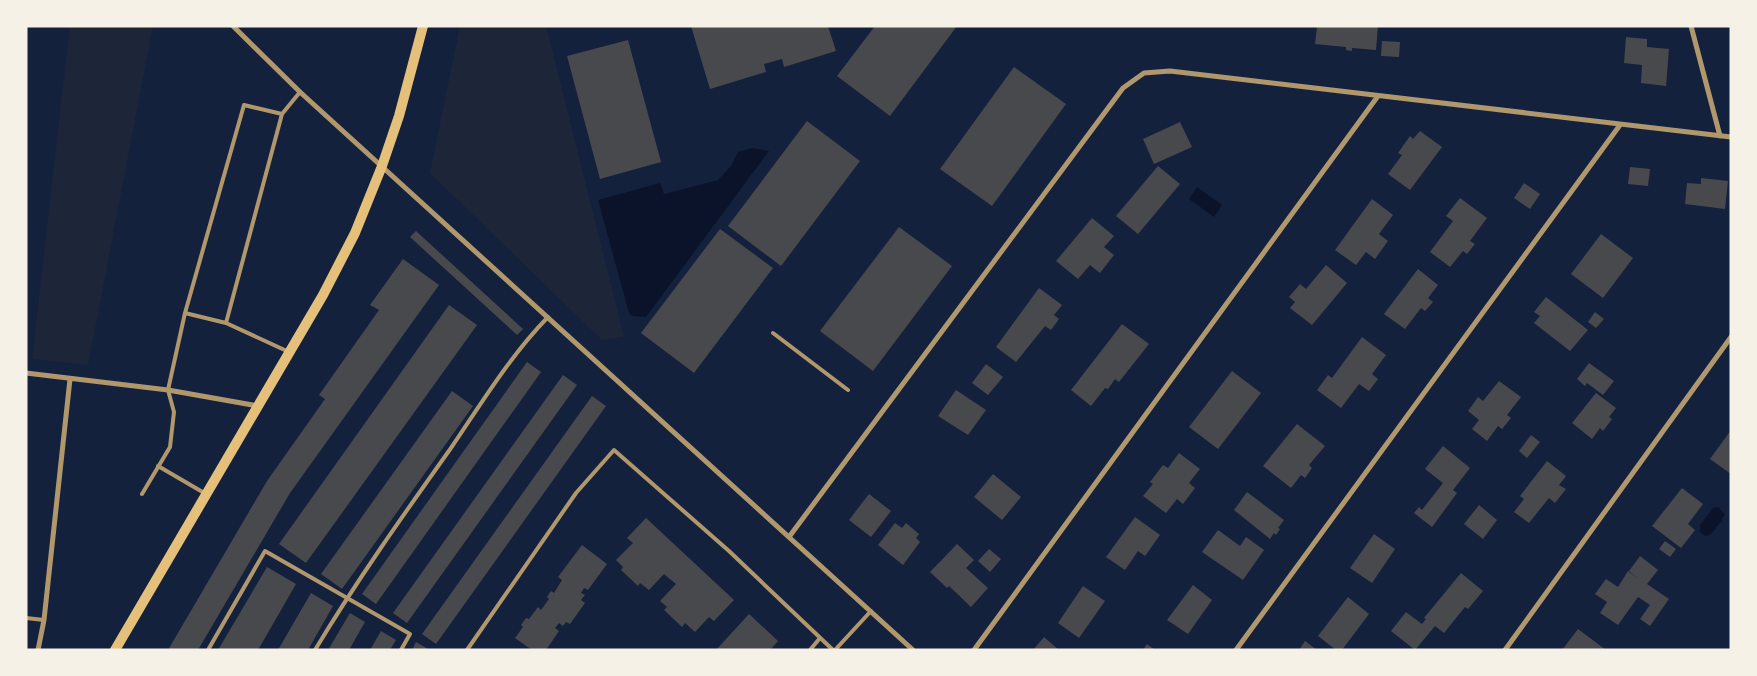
<svg xmlns="http://www.w3.org/2000/svg" width="1757" height="676" font-family="'PT Sans',sans-serif">
  <style>
    .green { fill: #1d2539 }
    .water { fill: #0b132b }
    .building { fill: #48494c }
    .lines { fill: none; stroke-linecap: round; stroke-linejoin: round }
    .service { stroke: #b1986c; stroke-width: 4 }
    .minor { stroke: #b1986c; stroke-width: 5 }
    .secondary { stroke: #e5c07b; stroke-width: 10 }
  </style>
  <rect width="100%" height="100%" fill="#14213d"/>
  <path class="green" d="M70 26H153L88 365 32 359Z
    M460 26H546L624 337 602 340 430 173Z"/>
  <path class="water" d="M752 148 769 151 646 317 632 316 629 313 598 200 660 183 664 194 718 180 731 166 738 152Z
    M1197 187 1222 205 1214 217 1189 199Z
    M1718 507 1725 514 1722 519 1723 521C1716 524 1715 535 1705 536L1700 532V525L1713 508Z"/>
  <path class="building" d="M691 26H828L836 51 784 67 782 59 764 64 766 72 710 89Z
    M875 26H957L890 116 837 76Z
    M1378 26 1376 50 1352 48V51L1346 50V47L1315 44 1317 27Z
    M1626 37 1647 39V47L1669 49 1666 86 1641 83 1642 65 1624 63Z
    M628 40 661 162 600 179 567 56Z
    M1382 41 1400 42 1399 57 1381 56Z
    M1014 67 1066 104 992 206 940 169Z
    M807 121 860 161 781 266 728 226Z
    M1180 122 1192 147 1154 164 1143 139Z
    M1420 131 1442 147 1410 190 1388 174 1402 155 1398 153 1410 136 1413 139Z
    M1158 166 1180 184 1138 234 1116 216Z
    M1630 167 1650 169 1648 186 1628 184Z
    M1701 178 1728 181 1725 209 1685 204 1687 183 1701 184Z
    M1524 183 1540 194 1530 209 1514 198Z
    M1460 198 1487 218 1470 241 1475 244 1467 254 1463 251 1450 267 1430 252 1453 221 1446 216Z
    M1372 199 1393 215 1379 234 1388 241 1375 259 1366 252 1356 265 1335 250Z
    M1092 218 1114 236 1104 247 1114 255 1100 273 1090 265 1078 279 1056 261Z
    M899 227 952 266 873 371 820 331Z
    M720 229 773 268 694 373 641 333Z
    M416 231 523 329 517 335 410 237Z
    M1601 234 1633 258 1603 298 1571 274Z
    M403 259 439 285 290 493 198 650H168L267 481 325 399 319 395 379 310 370 305Z
    M1326 265 1347 283 1312 325 1290 308 1295 302 1289 297 1300 284 1306 289Z
    M1418 269 1438 285 1428 298 1433 302 1425 311 1421 308 1405 329 1384 314Z
    M1039 288 1062 305 1054 315 1059 319 1051 330 1045 326 1016 362 996 347Z
    M1546 297 1588 330 1570 351 1534 323 1540 316 1534 312Z
    M449 305 477 325 306 563 279 544Z
    M1595 312 1604 319 1596 328 1588 322Z
    M1122 324 1149 344 1119 382 1115 379 1108 389 1105 388 1091 406 1071 390Z
    M1362 337 1386 355 1372 374 1378 379 1369 391 1359 384 1341 408 1317 390 1328 375 1332 378Z
    M527 362 541 372 376 604 362 594Z
    M1589 363 1614 381 1603 395 1587 383 1585 386 1577 379Z
    M986 364 1003 377 988 395 972 383Z
    M1232 371 1261 393 1218 449 1189 427Z
    M563 375 577 385 407 623 393 613Z
    M1499 381 1521 397 1507 415 1511 418 1502 429 1498 426 1487 441 1472 429 1479 420 1468 411 1478 397 1483 401Z
    M956 390 986 410 968 435 938 416Z
    M452 391 473 406 342 589 321 574Z
    M1596 393 1616 408 1609 417 1612 419 1603 431 1600 428 1592 439 1572 423Z
    M592 396 606 406 436 644 422 634Z
    M1297 424 1325 446 1309 465 1312 468 1305 478 1301 475 1291 488 1263 466Z
    M1731 430V474L1710 459Z
    M1531 435 1540 442 1527 458 1519 451Z
    M1443 446 1470 468 1453 490 1457 493 1432 527 1414 513 1419 507 1422 510 1443 483 1425 469Z
    M1179 453 1200 469 1189 483 1195 488 1183 504 1177 499 1166 513 1143 496 1153 484 1150 482 1163 465 1168 468Z
    M1547 461 1566 476 1559 485 1566 489 1555 503 1549 498 1529 523 1514 512 1524 499 1520 496Z
    M993 474 1021 497 1002 520 974 497Z
    M1682 488 1703 504 1688 524 1695 530 1681 548 1652 526Z
    M1247 492 1284 520 1278 528 1280 529 1276 535 1274 533 1270 539 1234 510Z
    M869 494 891 511 871 537 849 520Z
    M1479 505 1497 520 1483 539 1464 524Z
    M1135 517 1160 535 1145 556 1138 551 1125 570 1106 557Z
    M646 518 734 600 714 621 709 617 695 632 685 623 682 627 664 610 667 607 660 601 676 584 664 574 649 590 640 583 638 586 621 570 623 567 616 560 633 543 627 538Z
    M895 523 902 528 906 523 919 534 916 538 920 542 903 565 878 545Z
    M1218 530 1240 546 1246 537 1264 550 1243 580 1202 552Z
    M1374 534 1395 549 1372 583 1350 568Z
    M1665 541 1676 549 1670 557 1659 549Z
    M957 544 974 560 966 568 988 588 971 607 949 586 947 588 930 572Z
    M582 545 607 564 588 590 584 588 581 593 585 595 581 600 585 603 570 624 566 622 563 626 559 623 555 628 559 631 546 650H532L515 638 523 627 521 625 526 618 529 619 538 607 541 610 549 599 547 597 551 591 554 593 562 580 558 577Z
    M989 549 1001 559 990 572 978 561Z
    M1640 556 1658 570 1647 584 1669 599 1650 626 1640 619 1650 605 1638 597 1618 625 1600 613 1607 602 1595 594 1606 579 1618 587 1628 571 1640 580 1629 571Z
    M267 567 296 584 258 650H218Z
    M1461 573 1483 591 1468 609 1465 607 1444 633 1435 626 1415 650 1391 631 1406 612 1422 624 1426 619 1424 618Z
    M1193 585 1212 600 1188 634 1167 620Z
    M1083 586 1105 601 1079 638 1058 623Z
    M311 593 333 606 308 650H278Z
    M1348 597 1369 614 1342 650H1336L1318 636Z
    M350 613 365 622 349 650H328Z
    M749 614 778 641 770 650H716Z
    M1578 629 1606 650H1562Z
    M381 631 396 640 390 650H370Z
    M1044 637 1059 650H1033Z
    M1305 641 1317 650H1299Z
    M416 642 430 650H412Z
    M1147 644 1155 650H1143Z"/>
  <g class="lines">
    <path class="service" d="M185 313 226 323 289 352
      M226 323 282 114 300 92
      M773 333 848 390
      M158 466 206 494
      M142 494 170 447 174 412 168 390 185 313 244 105 282 114
      M26 618 44 620
      M208 650 265 551 410 634 401 650
      M315 650C357 580 404 514 451 448 481 404 510 356 548 317
      M467 650 576 493 614 450 729 551 833 650
      M810 650 820 638
      M835 650 871 611"/>
    <path class="minor" d="M233 26 300 92 913 650
      M1691 26 1720 136
      M26 373 168 390 258 406
      M789 537 1123 88 1144 73 1170 71 1731 137
      M38 650 44 620 70 379
      M974 650 1378 96
      M1236 650 1620 125
      M1505 650 1731 337"/>
    <path class="secondary" d="M115 650 323 295 355 233 382 166 399 116 423 26"/>
  </g>
  <rect width="1757" height="676" fill="none" stroke="#f6f1e7" stroke-width="55"/>
</svg>
